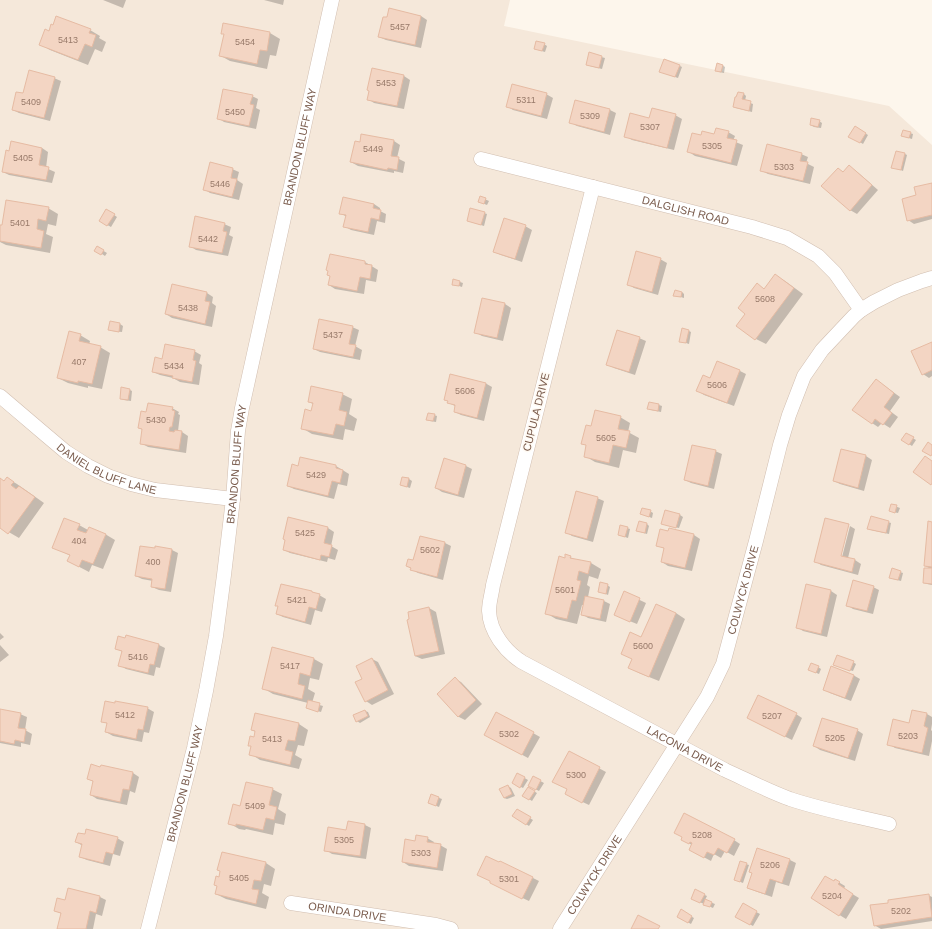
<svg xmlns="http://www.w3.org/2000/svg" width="932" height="929" font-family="Helvetica,sans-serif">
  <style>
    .residential { fill: #f5e8da }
    .shadow { fill: #0003 }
    .building { fill: #f3d5c3; stroke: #e6bba3 }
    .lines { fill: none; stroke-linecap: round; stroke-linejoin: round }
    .street-casing { stroke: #d1beb0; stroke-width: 15 }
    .street { stroke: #fff; stroke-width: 14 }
    .labels { text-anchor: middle; stroke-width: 3; stroke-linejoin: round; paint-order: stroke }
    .number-label { font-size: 9px; fill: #987a6a }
    .street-label { font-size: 11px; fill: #7a5c4d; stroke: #fffaf3 }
  </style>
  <rect width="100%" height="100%" fill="#fdf6ec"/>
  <path class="residential" d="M0 0H510L504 26 889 106 932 145V929H0Z"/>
  <path class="shadow" d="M103 0H126L123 8Z
    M264 0H284L283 5Z
    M390 10 421 16 427 20 421 48 386 40 379 37 388 18Z
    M224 24 270 33 280 39 276 56 270 55 267 69 230 61 221 56 225 34Z
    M90 30 100 36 99 38 106 42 102 52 95 49 88 65 50 50 40 44 49 32Z
    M544 44 547 46 545 52 538 50Z
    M590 54 605 58 602 69 590 66Z
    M722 65 725 67 724 73 719 72Z
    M680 66 682 67 678 78 663 73Z
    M372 70 404 76 410 80 404 109 374 103 368 99Z
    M54 78 61 81 50 121 19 113 13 110 24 95Z
    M546 94 553 98 547 119 513 110 507 106Z
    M744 94 746 96 745 101 753 104 752 112 736 108 734 107Z
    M252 96 258 99 256 108 260 110 256 129 224 122 218 118Z
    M610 110 616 113 610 135 577 126 570 122Z
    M675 115 682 119 674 150 632 140 626 136 650 119Z
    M819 121 822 123 821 128 814 127 811 125Z
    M855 127 868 135 863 144 850 136Z
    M728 132 735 136 733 141 743 145 737 166 695 156 689 152 702 136 715 135Z
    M910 133 913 134 912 139 902 136Z
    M394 141 400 145 397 158 405 162 403 173 394 171V173L358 166 351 162 360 143Z
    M11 142 42 148 48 152 46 168 55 172 52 183 9 175 3 172 10 152Z
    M801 154 808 157 806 163 814 167 810 184 768 174 762 171Z
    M905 154 907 155 903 171 893 167Z
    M849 167 855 170 878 190 857 214 850 210 838 169 844 172Z
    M232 169 239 172 237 180 243 184 239 200 210 193 204 189Z
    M932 184V219L914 224 908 220 917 196Z
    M480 197 489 201 487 205 482 203Z
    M344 198 374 204 380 208V211L386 214 385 223 377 221 374 235 351 230 344 226 347 217 340 213Z
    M48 208 58 214 56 226 48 224 46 234 53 237 50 253 6 245 0 242V226H3Z
    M107 210 117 217 111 227 100 221Z
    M484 213 487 214 484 226 471 222 468 221Z
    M224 224 231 227 229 235 233 237 228 256 196 250 190 246Z
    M525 226 532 230 522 262 501 255 494 252Z
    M97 247 107 253 105 256 96 250Z
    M330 255 365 262 378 270 376 282 366 280 364 294 335 289 329 285 331 276Z
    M660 259 667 263 658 295 634 288 628 284Z
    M775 276 785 281 803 294 766 344 756 339 738 325 747 314 757 285 765 289Z
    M454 280 463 283 462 287 453 284Z
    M682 292 684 294V298L674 295Z
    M207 293 213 297 212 303 216 306 212 327 172 318 166 314Z
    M483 299 505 304 511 308 503 341 482 336 475 332Z
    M120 324 123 326 122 332 112 331Z
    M352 327 359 330 355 346 362 350 360 360 320 352 314 349Z
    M689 331 691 332 689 344 680 341Z
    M80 335 90 341 89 345 100 347 110 353 102 389 88 386V388L68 383 58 378Z
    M639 338 646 341 635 375 614 368 607 364Z
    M932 343V376L929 378 923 374Z
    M194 351 201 355 199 363 202 365 199 385 180 382 173 378 160 375 153 372 163 360Z
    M718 362 740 371 746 374 734 406 704 395 698 391 711 380Z
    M485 383 492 387 484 421 461 415 455 412V406L449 403Z
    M882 384 900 397 890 411 898 417 890 428 882 423 878 427 872 423Z
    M130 390 132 391 131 401 124 400 121 399Z
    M342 394 352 399 349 414 357 419 354 431 345 429 343 440 312 434 302 428 312 412 313 404 309 402Z
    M649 403 659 405 662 406 661 412 651 410 648 408Z
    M172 408 179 412 178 414 180 415 178 431 182 432 188 436 186 453 148 447 141 443 143 430 139 428 147 413Z
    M434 415 437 416 436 422 430 421 427 420Z
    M620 417 630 423 628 432 639 438 636 453 623 450 619 468 595 462 585 456 587 446 583 443 592 427Z
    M906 434 916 440 912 446 903 440Z
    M842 450 866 456 872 460 864 491 840 484 834 481Z
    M715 451 722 454 714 489 691 483 685 480Z
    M301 458 336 466 349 474 347 486 338 484 334 499 294 489 288 486 298 467Z
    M466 466 472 469 464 498 442 492 436 488Z
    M7 478 17 484 44 503 19 538 0 527V479L5 482Z
    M402 478 409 479 412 481 410 488 401 485Z
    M597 498 604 501 593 542 572 536 566 532Z
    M892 505 900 508 898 513 893 512Z
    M650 511 653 513 652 518 641 514Z
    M665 511 680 515 683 517 679 528 665 525Z
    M289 518 328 528 334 532 331 546 338 550 335 560 328 558 327 562 290 553 284 550Z
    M826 519 849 525H848L839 560 841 561 850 526 855 529 848 558 855 560 861 564 858 575 821 565 815 561Z
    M888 522 891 523 889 534 871 530 868 528Z
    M932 523V585L927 584 924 583 931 569 925 566Z
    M647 524 649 526 647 534 637 531Z
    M79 525 88 530 105 534 115 540 103 569 92 565 89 572 68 561 71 556 53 547Z
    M627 528 630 529 628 538 619 535Z
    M669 529 694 535 700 539 692 571 668 566 662 562 665 549 657 545 669 532Z
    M420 537 445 543 451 546 443 580 418 573 407 566 414 562Z
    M156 550H172L178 553 171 592 159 590 152 587 153 581 142 579 136 576Z
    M570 557 577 561 591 563 601 569 598 579 589 576 587 585 590 587 588 597 604 601 610 604 606 622 588 618 582 614 584 605H582L577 624 556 619 546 613 565 559Z
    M900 572 903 573 901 581 893 579Z
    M607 585 610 587 608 595 599 591Z
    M807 585 831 591 837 595 827 637 803 631 797 627Z
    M873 587 879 590 873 614 853 609 847 605Z
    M625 593 646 603 637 624 622 618Z
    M319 595 326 599 322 612 315 610 311 625 283 617 277 614 279 607 276 605Z
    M429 608 436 612 445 654 422 659 415 656Z
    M676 613 685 619 659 681 639 673 629 667 633 659 622 653Z
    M0 633 4 637 0 640Z
    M127 637 159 645 165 648 160 668 156 667 154 676 126 669 119 665 123 652 116 649 126 639Z
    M0 645 9 655 0 662Z
    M314 659 323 664 319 680 310 678 308 689 315 693 312 703 323 706 321 712 307 708 308 703 273 694 263 688Z
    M372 659 378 662 394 694 372 705 366 701 364 679Z
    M853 662 856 664 853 671 837 666Z
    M818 667 821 669 819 674 812 671Z
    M853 675 860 679 851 701 830 693 824 689Z
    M455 679 461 682 482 704 465 720 459 717 439 694Z
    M147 708 154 712 149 733 144 732 142 742 113 736 106 732 108 724 103 721Z
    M0 710 20 714 27 717 25 730 32 734 30 745 21 743V747L0 743Z
    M365 711 368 712 370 717 360 723 357 721Z
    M913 711 927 714 932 717V724L931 730 932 731V741L929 756 895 748 889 744 910 724Z
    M796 714 802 718 792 740 748 718Z
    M299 724 308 730 304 746 298 745 295 755 302 759 299 769 260 760 251 754 252 747 249 745 255 739 256 732 252 730Z
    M857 730 863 734 855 761 820 750 814 746Z
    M533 733 540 737 528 758 491 738Z
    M569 752 606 772 589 805 572 797 568 789Z
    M133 773 139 777 135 793 130 791 127 805 97 799 91 795 94 782 88 779Z
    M518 774 528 780 523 788 513 783Z
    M533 777 544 783 539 791 529 786Z
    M508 786 511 788 515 796 507 799 504 798Z
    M528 788 537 793 532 801 523 795Z
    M272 789 282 794 278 809 286 814 284 825 275 823 273 835 246 829 245 830 239 829 229 823 241 807Z
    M431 795 442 799 439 807 429 803Z
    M517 810 533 820 529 826 514 816Z
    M365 825 371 828 366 859 332 854 326 850 347 831Z
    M85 836 117 838 124 842 120 856 113 854 110 866 87 860 80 857 83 846 76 842Z
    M427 838 434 842 433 844 440 845 447 849 443 871 409 866 403 862 416 842Z
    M682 839 734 840 740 844 734 856 725 851 721 858 714 854 711 861 696 853 692 845Z
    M758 849 790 860 796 863 789 886 776 882 772 897 755 891 748 888 753 873Z
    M223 853 266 863 275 869 271 886 264 884 262 893 269 897 266 909 226 899 216 894 220 878Z
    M746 864 749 865 743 883 738 881Z
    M533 878 539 881 529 901 497 886Z
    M835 880 845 886 844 889 859 898 846 919 812 898 834 882Z
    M696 891 707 896 705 900 715 904 713 908 695 900Z
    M928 895 932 897V921L881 929 874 925 889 904Z
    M100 897 106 900 102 916 96 914 93 929H58L62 914 55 911 65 901Z
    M743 905 760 914 753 926 736 917Z
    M681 911 694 918 691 924 678 917Z"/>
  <path class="building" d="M389 8 421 16 415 45 378 37 383 17H387Z
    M56 16 91 29 89 33 96 35 92 47 85 44 78 60 39 45 45 29 49 31 51 24 53 25Z
    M223 23 270 32 267 51 260 50 257 64 219 56 224 34H221Z
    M536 41 545 43 542 51 534 49Z
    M589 52 602 56 599 68 586 65Z
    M664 59 680 65 675 77 659 72Z
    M717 63 723 65 721 72 715 71Z
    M372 68 404 75 397 106 367 100 369 91 367 90Z
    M29 70 55 77 44 118 12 110 16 92 23 93Z
    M512 84 547 93 541 116 506 107Z
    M223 89 253 95 250 104 254 105 249 126 217 119Z
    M738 92 744 93 742 99 751 101 749 111 733 107 735 97H736Z
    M575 100 610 109 604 132 569 123Z
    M652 108 676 114 667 148 624 137 630 113 649 118Z
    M811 118 820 120 818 127 810 125Z
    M855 126 866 133 860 143 848 137Z
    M716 128 729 131 727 138 737 140 731 163 687 152 692 133 701 135 702 131 714 134Z
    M903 130 911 132 909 138 901 136Z
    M361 134 394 140 391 156 399 157 397 170 388 168 387 170 350 162 355 141 360 142Z
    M11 141 42 148 39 165 49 167 46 180 2 172 6 150 9 151Z
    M767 144 802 153 800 161 808 162 803 181 760 171Z
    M896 151 905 153 901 170 891 168Z
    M210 162 233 168 231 178 237 179 232 197 203 190Z
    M849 165 872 185 850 211 821 186 838 168 843 172Z
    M932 183V215L907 221 902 199 916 195 914 187Z
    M480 196 486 198 484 204 478 202Z
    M343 197 374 204 373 208 381 210 379 220 371 218 368 232 343 227 346 215 339 214Z
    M6 200 49 207 46 221 38 219 37 229 44 231 41 248 0 241V225H2Z
    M470 208 485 212 481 225 467 221Z
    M106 209 115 214 107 226 99 221Z
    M195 216 225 223 223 231 227 232 222 253 189 247Z
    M504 218 526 225 515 259 493 252Z
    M97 246 104 250 101 255 94 251Z
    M636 251 661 258 652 292 627 285Z
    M330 254 365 261V264L372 265 370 279 360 277 357 291 328 285 330 276 327 275 328 271 326 270Z
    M775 274 794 288 755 340 736 326 745 314 738 308 757 283 764 289Z
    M453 279 460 281 459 286 452 285Z
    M172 284 207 292 205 301 210 302 205 324 165 314Z
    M675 290 682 292 681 297 673 296Z
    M482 298 505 303 497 338 474 333Z
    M319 319 353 326 349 344 356 345 353 357 313 349Z
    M110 321 120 323 119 332 108 330Z
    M682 328 689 330 686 343 679 342Z
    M617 330 640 337 629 372 606 365Z
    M69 331 81 334 79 341 101 346 92 384 78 381V383L57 378Z
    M932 342V370L922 375 911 351Z
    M165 344 195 350 193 360 196 361 192 382 172 378 173 376 152 372 155 357 162 359Z
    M717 361 740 370 727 403 696 391 703 375 710 378Z
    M450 374 486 383 477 418 454 412 455 405 447 403 448 401 444 400Z
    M876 379 894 393 884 407 892 413 883 425 875 419 872 424 852 410Z
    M311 386 343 393 339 410 347 412 344 426 336 424 333 435 301 429 305 409 311 411 313 403 308 402Z
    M121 387 130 389 128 400 120 399Z
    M649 402 659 404 658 411 647 409Z
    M148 403 173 407 172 410 175 411 172 427H170L169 431 174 432 175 430 182 431 179 450 140 444 142 429 138 428 141 411 146 412Z
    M595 410 621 416 618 429 630 431 626 448 613 445 609 463 584 457 586 445 581 444 586 425 591 426Z
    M428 413 435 414 433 421 426 420Z
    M906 433 914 437 909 445 901 440Z
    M928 442 932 445V454L931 456 922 451Z
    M692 445 716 450 708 486 684 480Z
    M841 449 866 455 858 488 833 481Z
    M925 456 932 461V483L931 485 913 472Z
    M300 457 336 465V468L343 470 340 483 332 481 328 496 287 486 292 464 298 466Z
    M444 458 466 465 458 495 435 488Z
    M7 477 14 482 11 485 16 489 19 486 35 497 8 534 0 528V478L4 481Z
    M402 477 409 478 407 487 400 485Z
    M576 491 598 497 587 539 565 533Z
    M891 504 897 505 895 513 889 511Z
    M642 508 651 510 649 517 640 514Z
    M665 510 680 514 676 528 661 524Z
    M871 516 889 521 886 533 867 529Z
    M288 517 328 527 324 543 332 545 329 557 321 555 320 560 283 550 285 540 283 539Z
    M64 518 80 524 77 530 86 533 89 527 106 534 93 564 82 560 79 567 67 561 70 555 52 548Z
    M825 518 849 524 841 556 855 559 852 572 814 562Z
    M639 521 647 523 645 533 636 531Z
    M928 521 932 522V567L924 566Z
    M620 525 628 527 625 537 618 535Z
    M669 528 694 534 685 568 661 562 664 548 656 546 660 529 668 531Z
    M420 536 445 542 437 577 410 570 411 568 406 566 408 559 413 560Z
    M140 546 155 548V546L172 549 165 589 151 587 152 579 135 576Z
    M565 554 571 556 570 558 591 562 588 574 579 571 577 580 581 581 576 601 572 600 567 619 545 614 559 556 565 558Z
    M892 568 901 571 898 580 889 578Z
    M924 568H932V584L923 583Z
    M853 580 874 586 867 611 846 606Z
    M600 582 608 584 606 594 598 592Z
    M281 584 312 591V592L320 594 316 609 309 607 305 622 276 614 278 606H275Z
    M806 584 831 590 821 634 796 628Z
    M624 591 640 598 630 622 614 615Z
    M585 596 604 600 600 619 581 615Z
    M656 604 676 613 649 677 628 668 632 659 621 654 630 632 641 637Z
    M429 607 439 651 415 656 407 620 409 619 408 612Z
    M126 635 159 644 154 665 150 664 148 673 118 666 122 651 115 649 118 636 125 638Z
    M272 647 314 658 310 676 300 673 298 684 305 686 302 699 262 689Z
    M837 655 854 661 850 671 833 665Z
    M372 658 388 690 365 702 355 682 362 679 356 666Z
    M811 663 819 666 816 673 808 670Z
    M831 666 854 675 845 698 823 690Z
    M455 677 476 700 458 717 437 694Z
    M758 695 797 713 785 737 747 718Z
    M308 700 320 703 318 712 306 708Z
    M105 701 115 703V701L148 707 143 730 138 729 136 739 105 732 107 723 101 722Z
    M0 709 21 713 18 728 26 729 24 742 15 740 14 744 0 741Z
    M365 710 368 716 356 722 353 715Z
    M912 710 927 713 924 726 928 728 922 753 887 745 893 719 909 723Z
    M496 712 534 732 522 755 484 735Z
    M255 713 299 723 295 741 288 740 285 750 293 752 290 765 249 755 251 746H248L250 736 254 737 255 731 251 730Z
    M822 718 858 729 848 758 813 746Z
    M569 751 600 767 582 803 565 794 567 789 552 782Z
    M91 764 100 767 101 765 133 772 129 790 123 789 120 802 90 795 93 781 87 779Z
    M517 773 525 777 520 788 512 783Z
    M533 776 541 780 536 790 528 786Z
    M246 782 273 788 269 805 277 807 274 820 266 818 263 830 236 824V826L228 824 233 804 240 806Z
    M508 785 512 794 504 798 499 789Z
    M528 787 535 791 529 800 522 796Z
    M431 794 439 797 436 806 428 803Z
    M517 809 531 817 526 825 512 816Z
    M684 813 735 839 727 853 718 848 714 855 707 852 704 858 689 850 692 843 690 842 689 844 681 840 682 837 674 833Z
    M348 821 365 824 360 856 324 851 328 827 346 830Z
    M86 829 118 837 113 854 106 852 103 863 79 857 82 844 75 842 78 833 85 834Z
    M416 835 428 837 427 842 441 844 437 868 402 862 405 839 415 841Z
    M757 848 790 859 782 883 770 879 765 894 747 888 752 873 749 872Z
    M222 852 266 862 261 881 254 880 252 889 259 890 256 904 215 894 217 886 214 885 216 876 219 877 220 871 217 870Z
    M486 856 499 862 500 861 533 877 522 899 490 883V881L477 875Z
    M740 861 747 863 740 882 734 880Z
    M825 876 834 881 835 879 840 882 838 884 853 894 839 916 811 898Z
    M68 888 100 896 96 913 90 911 86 929H57L61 913 54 911 57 898 65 900Z
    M695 889 705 894 700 903 691 899Z
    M929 894 932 917 874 926 870 905 888 903V900Z
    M705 899 712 902 710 907 703 905Z
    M743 903 757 911 750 925 735 917Z
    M681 909 692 916 688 923 677 917Z
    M638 915 660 926 658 929H631Z"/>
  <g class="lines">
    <g class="street-casing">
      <g id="street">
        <path id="s1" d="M481 159 752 227 787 238 818 256 835 273 861 310"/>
        <path id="s2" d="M593 187 493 585C492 593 489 602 489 611 490 632 505 651 522 662L725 770C747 780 768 791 790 799 823 810 856 816 889 824"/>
        <path id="s3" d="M0 396 47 436 66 452 88 466 108 476 131 484 155 490 233 499"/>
        <path id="s4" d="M291 903 436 925 451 929"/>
        <path id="s5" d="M148 929 194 748 206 691 216 636 224 575 233 499 238 431 242 408 332 0"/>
        <path id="s6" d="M560 929 707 697 723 664 756 541 780 445 789 415 804 376 822 350 854 316 861 310 874 302 898 290 922 281 932 278"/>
      </g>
    </g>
    <use href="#street" class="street"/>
  </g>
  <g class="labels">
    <g class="number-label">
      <text x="400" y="30">5457</text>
      <text x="68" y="43">5413</text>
      <text x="245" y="45">5454</text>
      <text x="386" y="86">5453</text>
      <text x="526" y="103">5311</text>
      <text x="31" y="105">5409</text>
      <text x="235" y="115">5450</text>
      <text x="590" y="119">5309</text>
      <text x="650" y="130">5307</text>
      <text x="712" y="149">5305</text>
      <text x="373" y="152">5449</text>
      <text x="23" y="161">5405</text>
      <text x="784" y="170">5303</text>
      <text x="220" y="187">5446</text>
      <text x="20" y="226">5401</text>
      <text x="208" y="242">5442</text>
      <text x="765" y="302">5608</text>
      <text x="188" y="311">5438</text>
      <text x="333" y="338">5437</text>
      <text x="79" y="365">407</text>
      <text x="174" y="369">5434</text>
      <text x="717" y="388">5606</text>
      <text x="465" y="394">5606</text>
      <text x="156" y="423">5430</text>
      <text x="606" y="441">5605</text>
      <text x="316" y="478">5429</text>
      <text x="305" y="536">5425</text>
      <text x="79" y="544">404</text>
      <text x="430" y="553">5602</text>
      <text x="153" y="565">400</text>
      <text x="565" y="593">5601</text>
      <text x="297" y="603">5421</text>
      <text x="643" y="649">5600</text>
      <text x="138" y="660">5416</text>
      <text x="290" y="669">5417</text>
      <text x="125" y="718">5412</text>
      <text x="772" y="719">5207</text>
      <text x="509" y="737">5302</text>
      <text x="908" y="739">5203</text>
      <text x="835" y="741">5205</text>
      <text x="272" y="742">5413</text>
      <text x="576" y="778">5300</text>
      <text x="255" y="809">5409</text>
      <text x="702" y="838">5208</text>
      <text x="344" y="843">5305</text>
      <text x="421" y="856">5303</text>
      <text x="770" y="868">5206</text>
      <text x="239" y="881">5405</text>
      <text x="509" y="882">5301</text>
      <text x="832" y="899">5204</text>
      <text x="901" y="914">5202</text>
    </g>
    <g class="street-label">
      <text dy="4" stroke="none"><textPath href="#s5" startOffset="798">BRANDON BLUFF WAY</textPath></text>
      <text dy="4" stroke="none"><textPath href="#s1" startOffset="211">DALGLISH ROAD</textPath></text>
      <text transform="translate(536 412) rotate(-76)" y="4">CUPULA DRIVE</text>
      <text dy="4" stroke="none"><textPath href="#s5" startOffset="474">BRANDON BLUFF WAY</textPath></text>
      <text dy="4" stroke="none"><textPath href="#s3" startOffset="131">DANIEL BLUFF LANE</textPath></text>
      <text dy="4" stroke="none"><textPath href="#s6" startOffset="388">COLWYCK DRIVE</textPath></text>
      <text dy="4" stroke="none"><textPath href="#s2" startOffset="684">LACONIA DRIVE</textPath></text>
      <text dy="4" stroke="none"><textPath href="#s5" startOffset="150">BRANDON BLUFF WAY</textPath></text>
      <text dy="4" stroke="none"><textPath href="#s6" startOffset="64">COLWYCK DRIVE</textPath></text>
      <text dy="4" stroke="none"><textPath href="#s4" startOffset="57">ORINDA DRIVE</textPath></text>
    </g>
  </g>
</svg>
